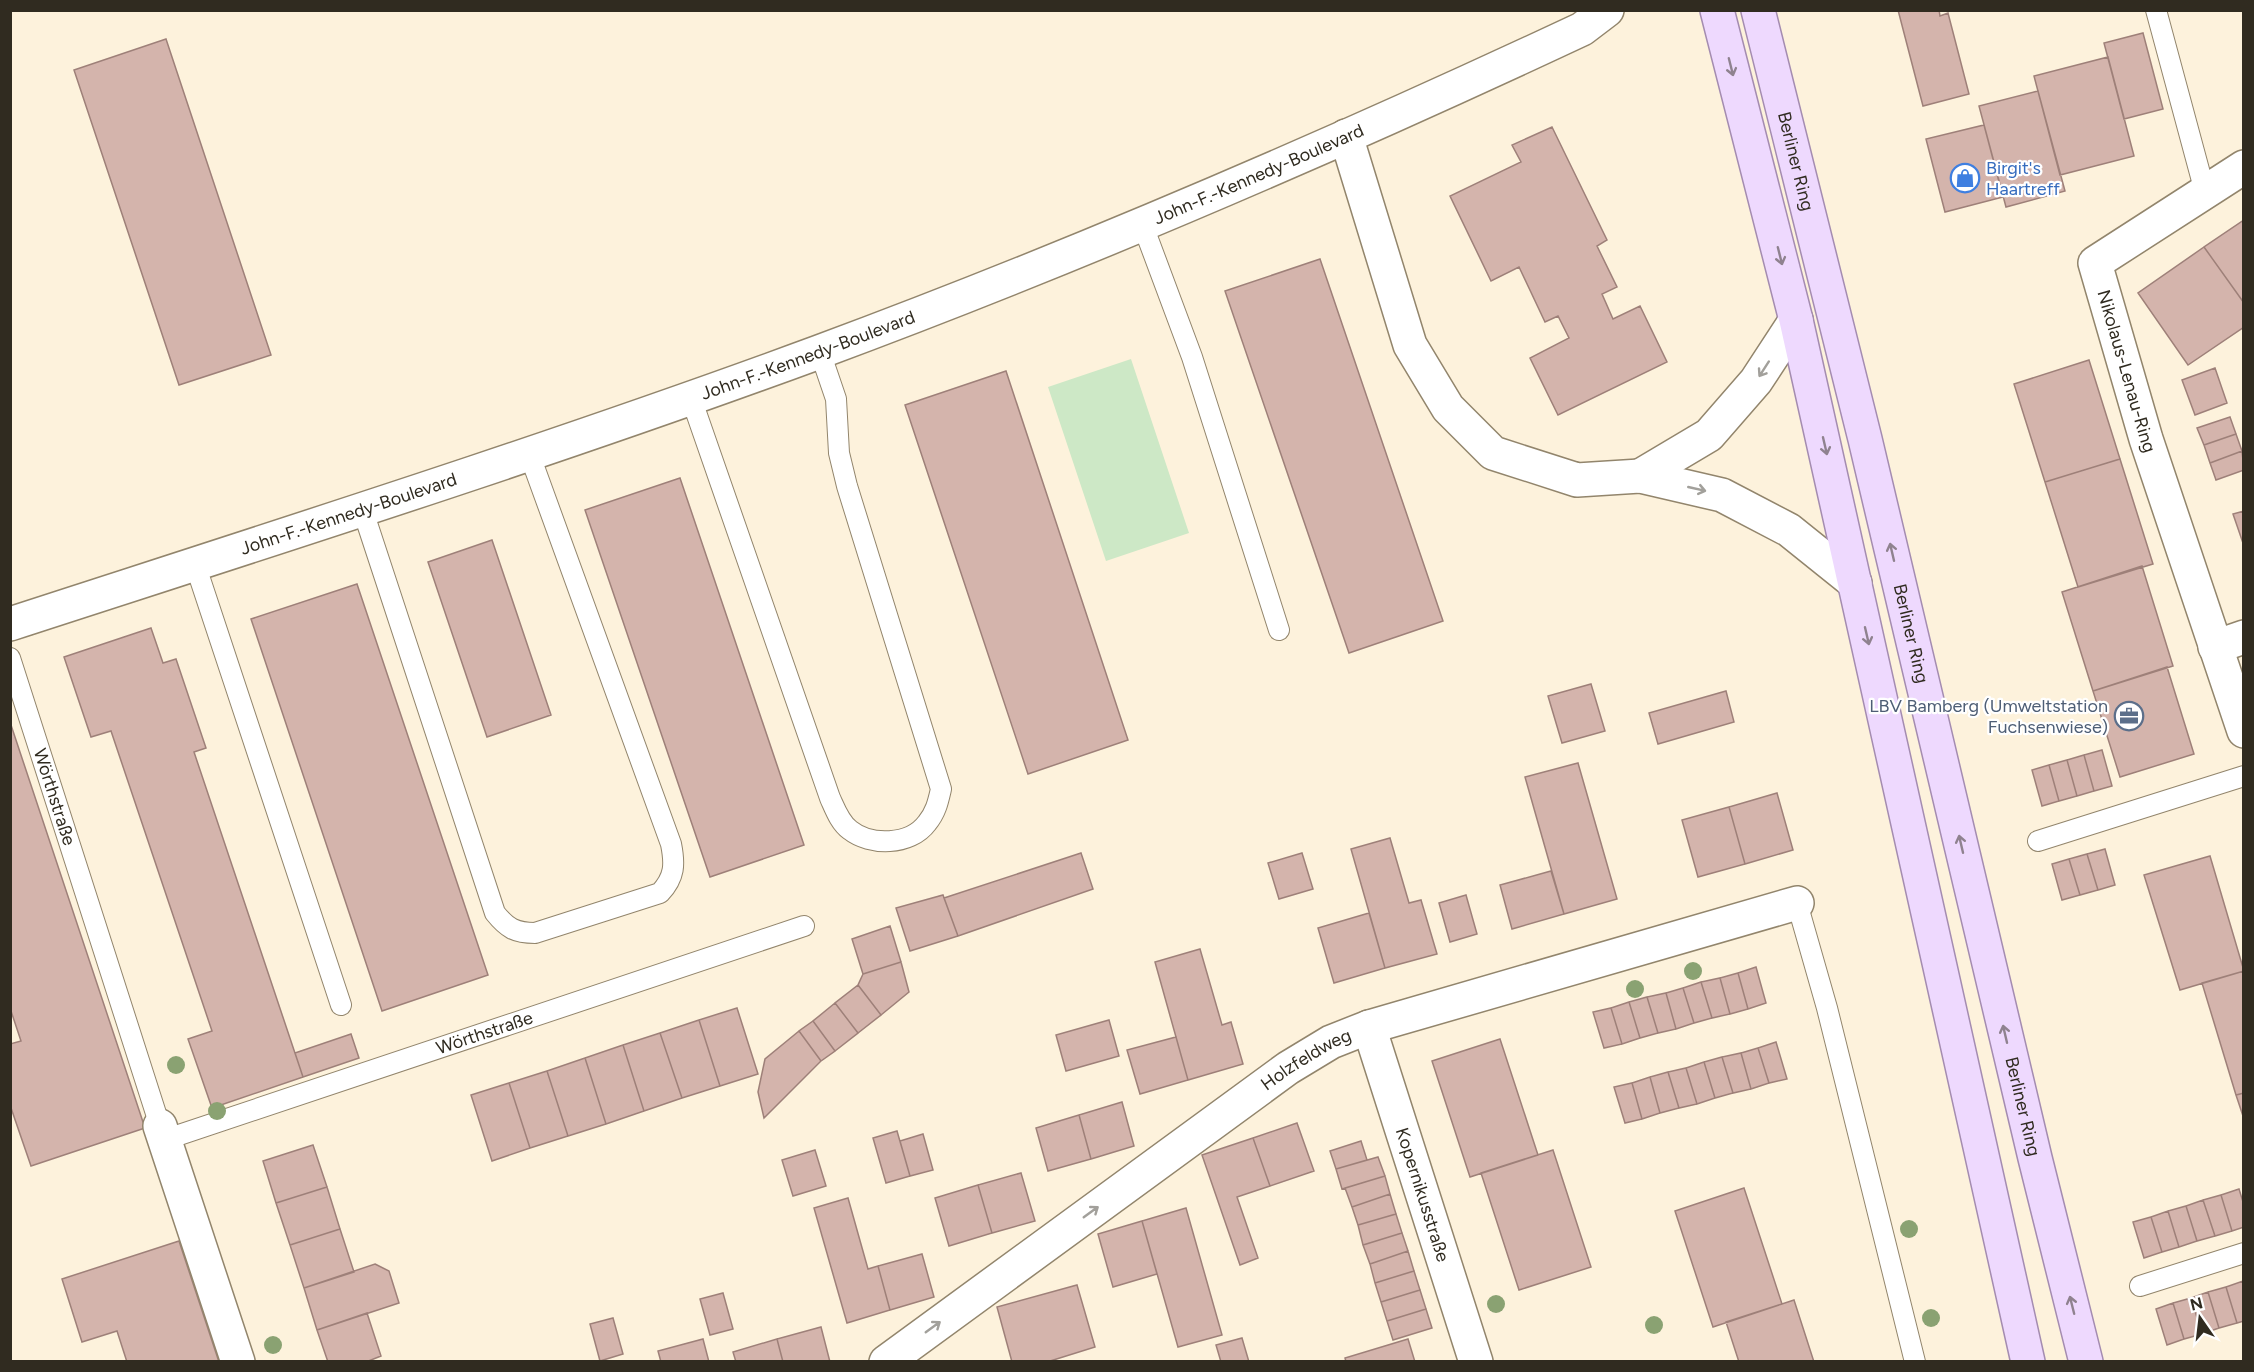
<svg xmlns="http://www.w3.org/2000/svg" width="2254" height="1372" font-family="Figtree,sans-serif">
  <style>
    .green { fill: #cde8c6 }
    .building { fill: #d4b4ac; stroke: #9e8079; stroke-width: 1.5 }
    .lines { fill: none; stroke-linecap: round; stroke-linejoin: round }
    .service-casing { stroke: #92856c; stroke-width: 22 }
    .minor-casing { stroke: #92856c; stroke-width: 36 }
    .primary-casing { stroke: #a48cb0; stroke-width: 36 }
    .service { stroke: #fff; stroke-width: 20 }
    .minor { stroke: #fff; stroke-width: 33 }
    .primary { stroke: #eed9fe; stroke-width: 33 }
    .tree { fill: #8aa272 }
    .oneway { stroke: #8f828f }
    .oneway2 { stroke: #a2a09b }
    .labels { text-anchor: middle; stroke-width: 4.5; stroke-linejoin: round; paint-order: stroke }
    .street-label { font-size: 18px; fill: #302b20; stroke: #fff }
    .shop-label { font-size: 18px; fill: #366cbe; stroke: #fff; text-anchor: start }
    .service-label { font-size: 18px; fill: #4e5e75; stroke: #fff; text-anchor: end }
  </style>
  <rect width="100%" height="100%" fill="#fdf2dc"/>
  <path class="green" d="M1131 359 1189 533 1106 561 1048 387Z"/>
  <path class="building" d="M1898 10H1939L1940 16 1948 13 1969 94 1923 106Z
    M2143 33 2163 109 2124 119 2104 43Z
    M166 39 271 355 179 385 74 70Z
    M2108 57 2134 156 2060 175 2034 76Z
    M2038 91 2065 191 2006 207 1979 106Z
    M1984 125 2003 197 1945 212 1926 139Z
    M1552 127 1607 240 1597 246 1617 287 1602 294 1613 319 1640 306 1667 362 1558 415 1530 358 1569 338 1558 316 1545 322 1519 267 1491 281 1450 196 1521 162 1512 145Z
    M2244 220V303L2204 247Z
    M2204 247 2244 303V327L2188 365 2138 293Z
    M1320 259 1443 621 1349 653 1225 291Z
    M2089 360 2120 459 2045 482 2014 384Z
    M2215 368 2227 403 2195 415 2182 380Z
    M1006 371 1128 740 1028 774 905 405Z
    M2230 417 2236 434 2204 445 2197 428Z
    M2236 434 2242 451 2210 463 2204 445Z
    M2242 451 2244 470 2216 480 2210 463Z
    M2120 459 2153 564 2078 587 2045 482Z
    M680 478 804 845 710 877 585 510Z
    M2244 511V546L2233 514Z
    M492 540 551 715 487 737 428 562Z
    M2142 566 2173 666 2093 691 2062 592Z
    M357 584 488 975 382 1011 251 619Z
    M151 628 163 663 176 659 206 748 194 752 303 1077 212 1108 188 1039 212 1031 111 731 91 737 64 657Z
    M2167 667 2194 754 2120 777 2093 691Z
    M1591 684 1605 731 1562 743 1548 696Z
    M1726 691 1734 722 1658 744 1649 713Z
    M10 722 145 1128 31 1166 10 1105V1044L21 1041 10 1008Z
    M2102 750 2112 786 2094 791 2084 755Z
    M2084 755 2094 791 2077 796 2067 760Z
    M2067 760 2077 796 2059 801 2049 765Z
    M1578 763 1617 899 1564 914 1525 777Z
    M2049 765 2059 801 2042 806 2032 770Z
    M1777 793 1793 850 1745 864 1729 807Z
    M1729 807 1745 864 1698 877 1682 820Z
    M1390 838 1409 903 1421 900 1437 954 1385 968 1351 849Z
    M2105 849 2115 885 2098 890 2087 854Z
    M1081 853 1093 889 958 936 944 898Z
    M1302 853 1313 889 1279 899 1268 863Z
    M2087 854 2098 890 2080 895 2069 859Z
    M2210 856 2244 971 2180 990 2144 875Z
    M2069 859 2080 895 2062 900 2052 864Z
    M1551 871 1564 914 1512 929 1500 885Z
    M943 895 958 936 910 951 896 908Z
    M1466 895 1477 934 1450 942 1439 903Z
    M1369 913 1385 968 1334 983 1318 928Z
    M890 926 901 962 863 974 852 939Z
    M1200 949 1222 1025 1231 1022 1243 1064 1188 1080 1155 962Z
    M901 962 909 992 881 1015 858 985 863 974Z
    M1756 967 1766 1003 1748 1009 1738 973Z
    M2244 971V1093L2236 1095 2202 983Z
    M1738 973 1748 1009 1730 1014 1720 978Z
    M1720 978 1730 1014 1712 1018 1701 982Z
    M1701 982 1712 1018 1694 1023 1683 988Z
    M858 985 881 1015 858 1033 835 1003Z
    M1683 988 1694 1023 1676 1029 1666 993Z
    M1666 993 1676 1029 1658 1033 1647 997Z
    M1647 997 1658 1033 1640 1038 1629 1002Z
    M1629 1002 1640 1038 1622 1044 1611 1008Z
    M835 1003 858 1033 835 1051 813 1021Z
    M737 1008 758 1074 720 1086 699 1020Z
    M1611 1008 1622 1044 1604 1048 1593 1012Z
    M699 1020 720 1086 682 1098 660 1033Z
    M1109 1020 1119 1056 1066 1071 1056 1035Z
    M813 1021 835 1051 821 1061 799 1031Z
    M799 1031 821 1061 764 1118 758 1092 765 1059Z
    M660 1033 682 1098 644 1111 623 1045Z
    M351 1034 359 1058 303 1077 295 1053Z
    M1176 1037 1188 1080 1140 1094 1127 1050Z
    M1500 1039 1538 1155 1470 1177 1432 1061Z
    M1776 1042 1787 1079 1769 1083 1758 1048Z
    M623 1045 644 1111 606 1124 585 1058Z
    M1758 1048 1769 1083 1751 1089 1741 1053Z
    M1741 1053 1751 1089 1733 1093 1722 1057Z
    M1722 1057 1733 1093 1715 1098 1704 1062Z
    M585 1058 606 1124 568 1136 547 1071Z
    M1704 1062 1715 1098 1697 1104 1686 1068Z
    M1686 1068 1697 1104 1679 1108 1668 1072Z
    M547 1071 568 1136 530 1148 509 1083Z
    M1668 1072 1679 1108 1660 1113 1650 1077Z
    M1650 1077 1660 1113 1642 1119 1632 1083Z
    M509 1083 530 1148 492 1161 471 1095Z
    M1632 1083 1642 1119 1625 1123 1614 1087Z
    M2244 1093V1119L2236 1095Z
    M1122 1102 1134 1146 1091 1159 1079 1115Z
    M1079 1115 1091 1159 1048 1171 1036 1128Z
    M1297 1123 1314 1171 1270 1186 1253 1138Z
    M897 1131 910 1176 886 1183 873 1138Z
    M923 1134 933 1170 910 1176 900 1141Z
    M1253 1138 1270 1186 1237 1197 1258 1258 1240 1265 1202 1155Z
    M1361 1141 1367 1160 1336 1169 1330 1151Z
    M313 1145 327 1187 276 1203 263 1161Z
    M815 1150 826 1186 793 1196 782 1160Z
    M1553 1150 1591 1267 1519 1290 1481 1173Z
    M1378 1157 1385 1176 1342 1189 1336 1169Z
    M1021 1173 1035 1221 992 1233 978 1185Z
    M1385 1176 1390 1194 1352 1207 1345 1188Z
    M978 1185 992 1233 949 1246 935 1198Z
    M327 1187 340 1229 290 1245 276 1203Z
    M1744 1188 1782 1304 1713 1327 1675 1211Z
    M2239 1189 2244 1205V1227L2232 1231 2221 1195Z
    M1390 1194 1396 1214 1358 1225 1352 1207Z
    M2221 1195 2232 1231 2215 1236 2203 1200Z
    M848 1198 868 1269 878 1266 890 1310 847 1323 814 1208Z
    M2203 1200 2215 1236 2197 1241 2186 1206Z
    M2186 1206 2197 1241 2179 1247 2168 1211Z
    M1186 1208 1222 1335 1178 1347 1142 1221Z
    M2168 1211 2179 1247 2162 1252 2151 1217Z
    M1396 1214 1402 1233 1363 1245 1358 1225Z
    M2151 1217 2162 1252 2144 1258 2133 1222Z
    M1142 1221 1157 1274 1113 1287 1098 1234Z
    M340 1229 354 1272 304 1288 290 1245Z
    M1402 1233 1408 1251 1370 1264 1363 1245Z
    M179 1241 219 1362H127L117 1331 82 1342 62 1279Z
    M1408 1251 1414 1271 1375 1283 1370 1264Z
    M922 1254 934 1297 890 1310 878 1266Z
    M375 1264 389 1271 399 1303 317 1330 304 1288Z
    M1414 1271 1420 1290 1381 1302 1375 1283Z
    M2243 1281 2244 1321 2237 1323 2226 1287Z
    M1077 1285 1095 1347 1047 1362H1012L997 1307Z
    M2226 1287 2237 1323 2219 1328 2208 1292Z
    M1420 1290 1426 1309 1387 1321 1381 1302Z
    M2208 1292 2219 1328 2202 1334 2191 1298Z
    M723 1293 733 1329 710 1335 700 1299Z
    M2191 1298 2202 1334 2184 1339 2173 1303Z
    M1794 1300 1814 1362H1739L1726 1322Z
    M2173 1303 2184 1339 2167 1345 2156 1309Z
    M1426 1309 1432 1328 1393 1340 1387 1321Z
    M367 1313 381 1356 366 1362H328L317 1330Z
    M613 1318 623 1354 600 1361 590 1324Z
    M821 1327 830 1362H783L777 1339Z
    M1242 1338 1249 1362H1221L1216 1345Z
    M703 1339 709 1362H661L658 1351Z
    M777 1339 783 1362H736L733 1352Z
    M1408 1339 1415 1362H1346L1345 1358Z"/>
  <g class="lines">
    <g class="service-casing">
      <g id="service">
        <path d="M2156 10 2205 192"/>
        <path d="M1142 223 1192 357 1279 630"/>
        <path d="M691 398 830 798C835 809 840 823 850 830 870 846 910 846 927 823 936 812 938 802 941 789L847 486 839 453 836 399 820 352"/>
        <path d="M362 508 495 913C507 928 515 933 535 933L660 893C675 877 675 864 671 844L529 453"/>
        <path d="M195 564 341 1005"/>
        <path id="s1" d="M10 658 160 1126"/>
        <path d="M2038 841 2244 776"/>
        <path d="M1797 903 1827 1008 1915 1362"/>
        <path id="s2" d="M164 1140 804 926"/>
        <path d="M2140 1286 2244 1253"/>
      </g>
    </g>
    <g class="minor-casing">
      <g id="minor">
        <path d="M1346 136 1410 345 1448 408 1493 453 1577 480 1640 476 1722 495 1789 530 1855 583"/>
        <path id="s3" d="M2244 167 2095 263 2146 439 2244 731"/>
        <path d="M1640 476 1709 435 1756 381 1796 320"/>
        <path id="s4" d="M10 624C281 536 553 450 819 352 1078 256 1332 146 1582 29L1607 10"/>
        <path d="M2215 647 2244 637"/>
        <path id="s5" d="M1369 1027 1476 1362"/>
        <path d="M160 1126 238 1362"/>
        <path id="s6" d="M886 1362 1288 1068 1331 1042 1369 1027 1797 903"/>
      </g>
    </g>
    <g class="primary-casing">
      <g id="primary">
        <path d="M1717 10 1796 320 2028 1362"/>
        <path id="s7" d="M1758 10 1865 439 2035 1158 2086 1362"/>
      </g>
    </g>
    <use href="#service" class="service"/>
    <use href="#minor" class="minor"/>
    <use href="#primary" class="primary"/>
  </g>
  <g class="tree">
    <circle cx="1693" cy="971" r="9"/>
    <circle cx="1635" cy="989" r="9"/>
    <circle cx="176" cy="1065" r="9"/>
    <circle cx="217" cy="1111" r="9"/>
    <circle cx="1909" cy="1229" r="9"/>
    <circle cx="1496" cy="1304" r="9"/>
    <circle cx="1931" cy="1318" r="9"/>
    <circle cx="1654" cy="1325" r="9"/>
    <circle cx="273" cy="1345" r="9"/>
  </g>
  <defs><path id="oneway-shaft" d="M-6 0H5M1.5-3L5.5 0L1.5 3" fill="none" stroke-width="1.6" stroke-linecap="round" stroke-linejoin="round" transform="scale(1.5)"/></defs>
  <g class="oneway">
    <use href="#oneway-shaft" transform="translate(1731 67) rotate(76)"/>
    <use href="#oneway-shaft" transform="translate(1780 256) rotate(76)"/>
    <use href="#oneway-shaft" transform="translate(1825 446) rotate(77)"/>
    <use href="#oneway-shaft" transform="translate(1892 552) rotate(-103)"/>
    <use href="#oneway-shaft" transform="translate(1867 636) rotate(77)"/>
    <use href="#oneway-shaft" transform="translate(1961 844) rotate(-103)"/>
    <use href="#oneway-shaft" transform="translate(2005 1034) rotate(-103)"/>
    <use href="#oneway-shaft" transform="translate(2072 1305) rotate(-104)"/>
  </g>
  <g class="oneway2">
    <use href="#oneway-shaft" transform="translate(1764 369) rotate(123)"/>
    <use href="#oneway-shaft" transform="translate(1697 489) rotate(13)"/>
    <use href="#oneway-shaft" transform="translate(1091 1212) rotate(-36)"/>
    <use href="#oneway-shaft" transform="translate(933 1327) rotate(-36)"/>
  </g>
  <defs>
    <g id="shop-ring" transform="scale(1.5)"><circle r="9.5" fill="#fff" stroke="#3f7fe0" stroke-width="1.5"/><path d="M-5-2.5h2.3a2.7 3.5 0 0 1 5.4 0H5L5.5 6h-11ZM-1.5-2.5h3a1.5 2.3 0 0 0-3 0Z" fill="#3f7fe0"/></g>
    <g id="office-ring" transform="scale(1.5)"><circle r="9.5" fill="#fff" stroke="#5c6f8a" stroke-width="1.5"/><path d="M-6-3h4V-5.5h4V-3h4V5H-6ZM-1-4.5V-3h2v-1.5ZM-6 0V1H6V0Z" fill="#5c6f8a"/></g>
  </defs>
  <g fill-rule="evenodd">
    <use href="#shop-ring" x="1965" y="178"/>
    <use href="#office-ring" x="2129" y="716"/>
  </g>
  <g class="labels">
    <g class="street-label">
      <text dy="6" stroke="none"><textPath href="#s7" startOffset="156">Berliner Ring</textPath></text>
      <text dy="6" stroke="none"><textPath href="#s4" startOffset="1328">John-F.-Kennedy-Boulevard</textPath></text>
      <text dy="6" stroke="none"><textPath href="#s4" startOffset="842">John-F.-Kennedy-Boulevard</textPath></text>
      <text dy="6" stroke="none"><textPath href="#s3" startOffset="290">Nikolaus-Lenau-Ring</textPath></text>
      <text dy="6" stroke="none"><textPath href="#s4" startOffset="356">John-F.-Kennedy-Boulevard</textPath></text>
      <text dy="6" stroke="none"><textPath href="#s7" startOffset="642">Berliner Ring</textPath></text>
      <text dy="6" stroke="none"><textPath href="#s1" startOffset="146">Wörthstraße</textPath></text>
      <text dy="6" stroke="none"><textPath href="#s2" startOffset="338">Wörthstraße</textPath></text>
      <text dy="6" stroke="none"><textPath href="#s6" startOffset="518">Holzfeldweg</textPath></text>
      <text dy="6" stroke="none"><textPath href="#s7" startOffset="1128">Berliner Ring</textPath></text>
      <text dy="6" stroke="none"><textPath href="#s5" startOffset="176">Kopernikusstraße</textPath></text>
    </g>
    <g class="shop-label">
      <text x="1986" y="174">Birgit's<tspan x="1986" dy="21">Haartreff</tspan></text>
    </g>
    <g class="service-label">
      <text x="2108" y="712">LBV Bamberg (Umweltstation<tspan x="2108" dy="21">Fuchsenwiese)</tspan></text>
    </g>
  </g>
  <rect width="2254" height="1372" fill="none" stroke="#302b20" stroke-width="24"/>
  <g transform="translate(2200 1318) rotate(346)" stroke="#ffffff" stroke-width="4.5" paint-order="stroke">
  <path d="M0-4.5L10 22L0 15L-10 22Z" fill="#302b20"/>
  <text y="-9" font-size="16" font-weight="bold" text-anchor="middle" fill="#302b20">N</text>
  </g>
</svg>
